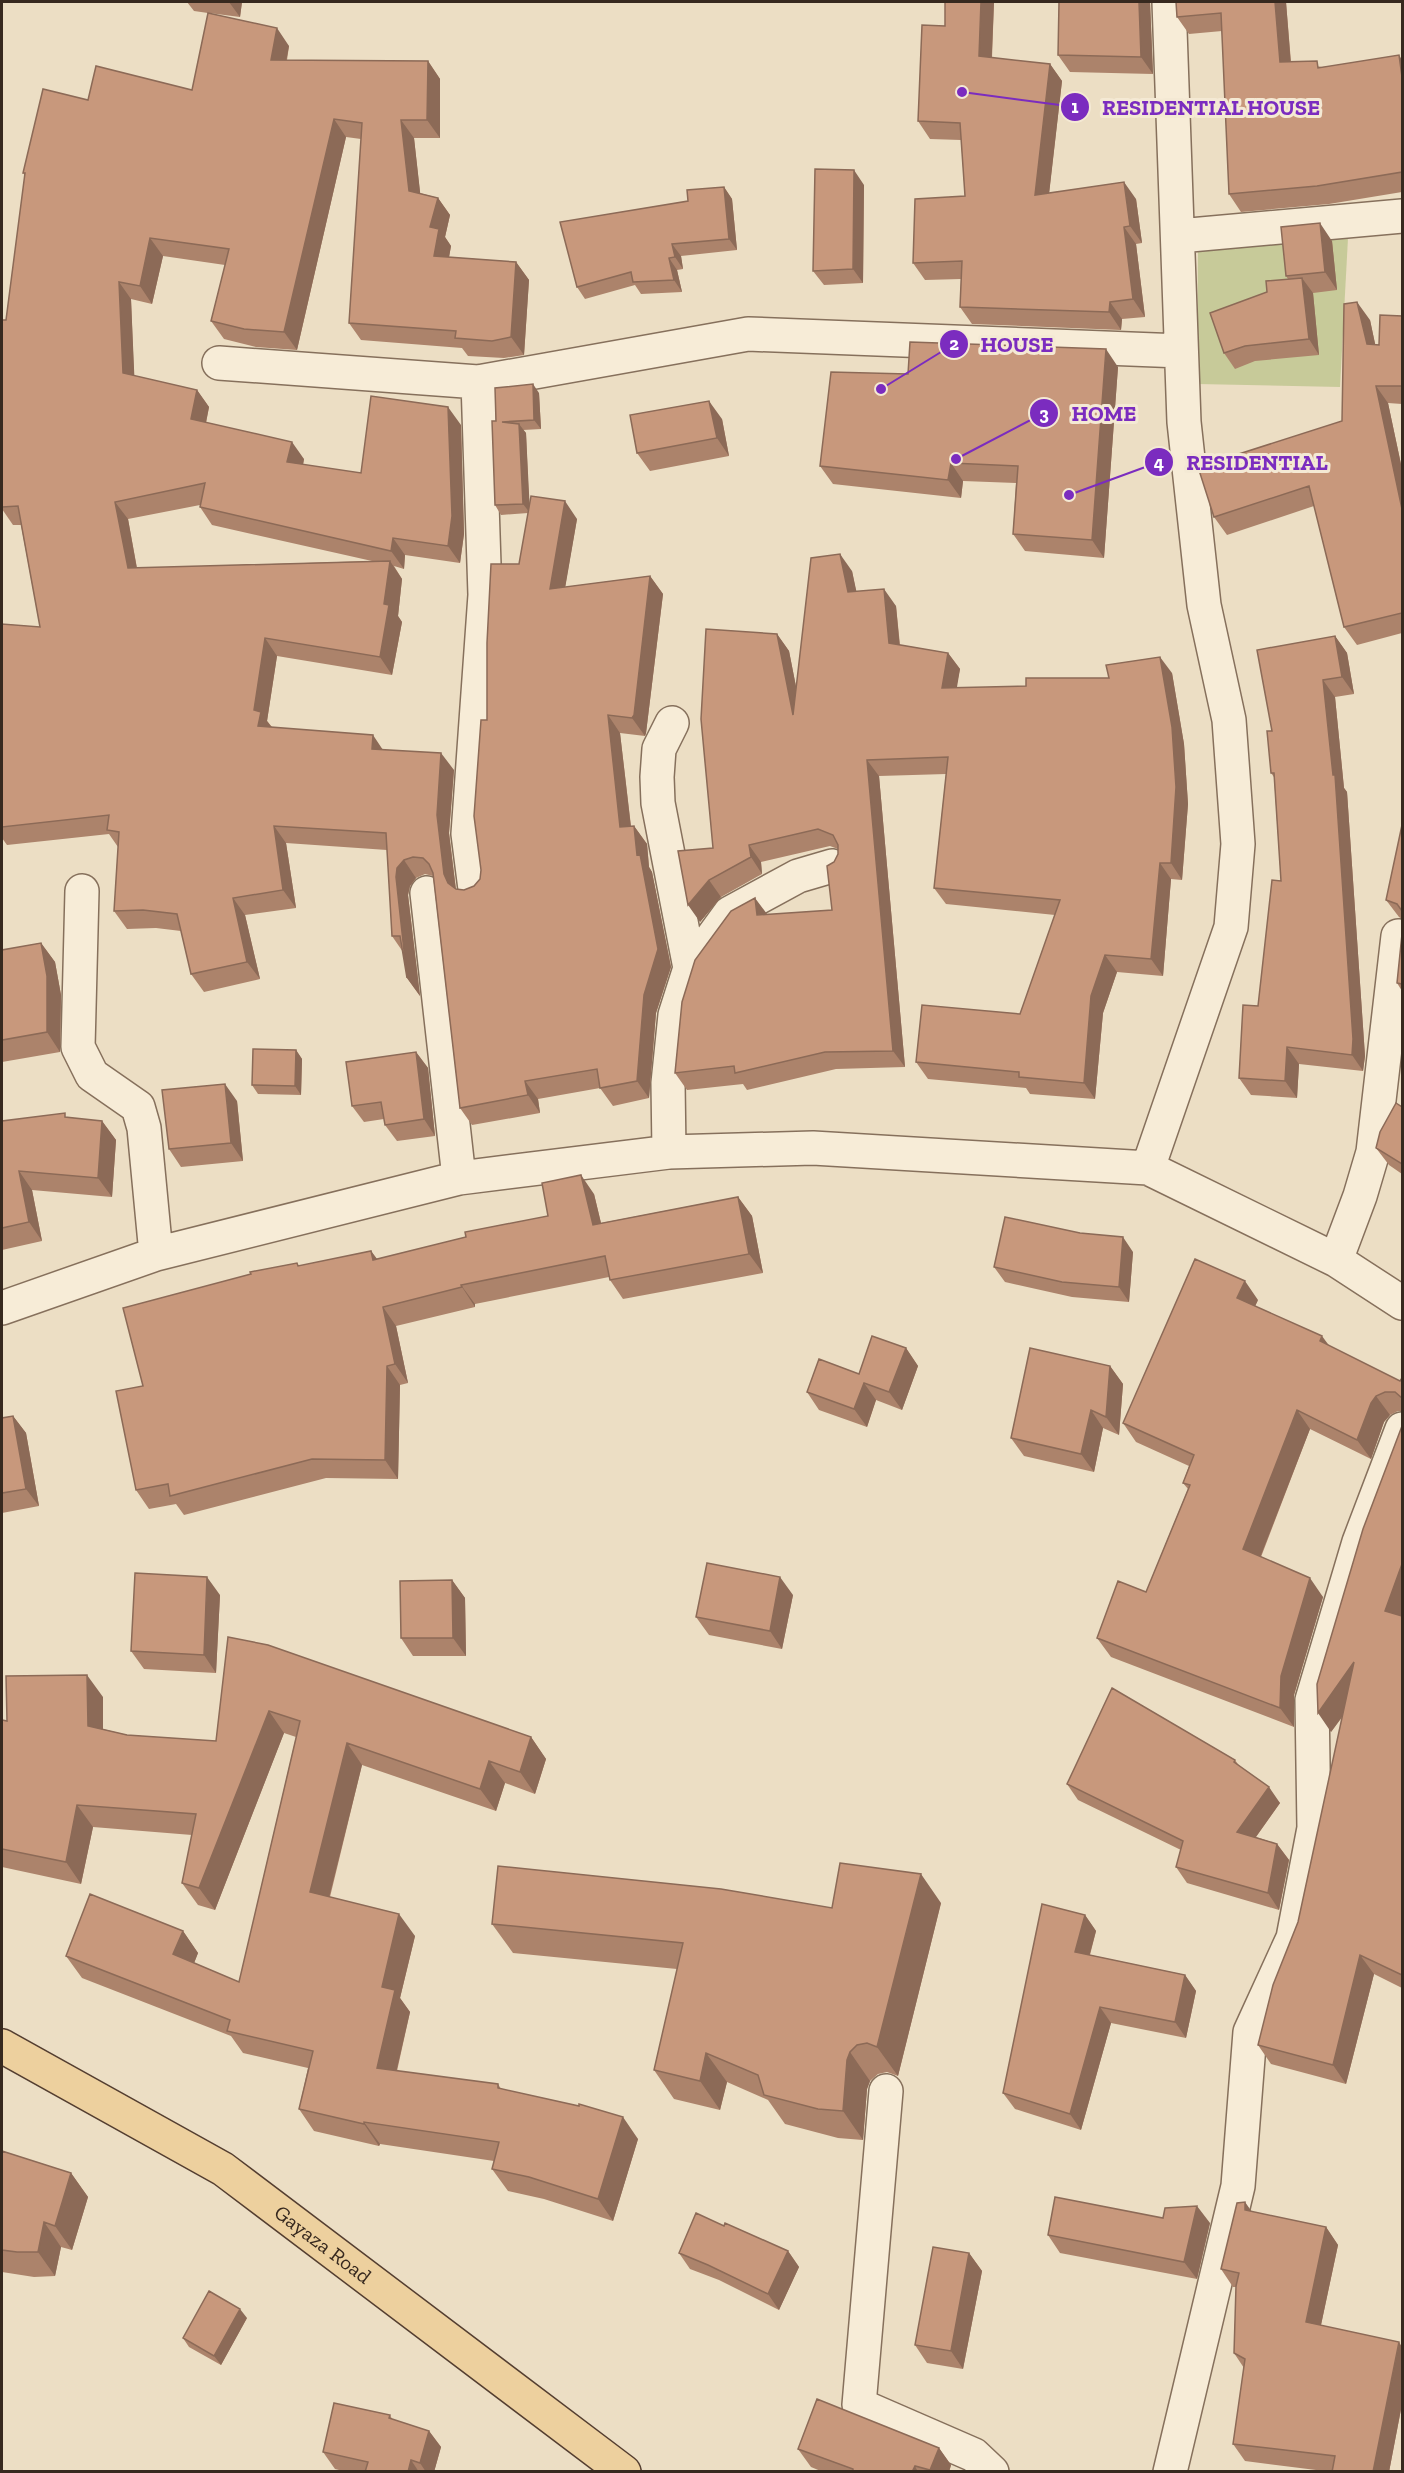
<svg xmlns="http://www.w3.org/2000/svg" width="1404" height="2473" font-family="'Zilla Slab',serif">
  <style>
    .green { fill: #c7ca99 }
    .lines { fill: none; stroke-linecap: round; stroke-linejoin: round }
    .minor-casing { stroke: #86705c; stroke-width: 36 }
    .primary-casing { stroke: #543e30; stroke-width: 36 }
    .minor { stroke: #f7ecd7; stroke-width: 33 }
    .primary { stroke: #edd09e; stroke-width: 33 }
    .wall { fill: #ac836b; fill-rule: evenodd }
    .shaded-wall { fill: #8c6a57 }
    .building { fill: #c8987c; stroke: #8c6a57; stroke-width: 1.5 }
    .labels { text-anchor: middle; stroke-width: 6; stroke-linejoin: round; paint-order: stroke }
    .street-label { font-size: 21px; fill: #37291f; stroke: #f4e9d4 }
    .leader { fill: none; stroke: #7b2cbf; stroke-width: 2 }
    .callout-dot { fill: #7b2cbf; stroke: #f4e9d4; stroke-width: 2 }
    .mark-label { font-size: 18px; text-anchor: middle; font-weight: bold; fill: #fff }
    .callout-label { font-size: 22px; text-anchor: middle; font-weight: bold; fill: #7b2cbf; stroke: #f4e9d4; stroke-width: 6; stroke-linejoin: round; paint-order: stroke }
  </style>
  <rect width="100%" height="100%" fill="#ecdec4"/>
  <path class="green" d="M1348 238 1340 387 1197 384 1198 245Z"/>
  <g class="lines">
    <g class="minor-casing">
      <path id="minor" d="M1179 236 1402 216
        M219 363 478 382 485 595 468 834 475 889
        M478 382 748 334 1181 351
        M672 723 659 749 657 777 658 803 690 968
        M82 891 78 1047 92 1075 138 1107 144 1128 156 1254
        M427 893 459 1178
        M669 1152 668 1083 675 1015 690 968 730 913 798 876 832 866
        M1148 1168 1231 927 1238 844 1229 720 1204 605 1184 422 1169 2
        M1336 1260 1360 1196 1373 1152 1398 936
        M2 1308 156 1254 459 1178 669 1152 813 1148 1148 1168 1336 1260 1402 1303
        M886 2091 859 2405 974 2455 992 2472
        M1170 2472 1238 2186 1250 2032 1293 1938 1314 1828 1312 1700 1359 1542 1402 1429"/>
    </g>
    <g class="primary-casing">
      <g id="primary">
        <path id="s1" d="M2 2046 223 2169 624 2472"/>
      </g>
    </g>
    <use href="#minor" class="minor"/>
    <use href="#primary" class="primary"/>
  </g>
  <path class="wall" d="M187 2H242L240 17 209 13 289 46 287 60 428 61 440 79V138H414L420 193 438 198 450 215 445 237 451 246 449 257 516 262 529 280 524 355 504 358 468 356 462 348 361 340 349 323 361 139 346 137 297 350 256 347 224 339 211 321 225 265 163 256 152 304 131 299 134 376 197 390 209 407 206 423 304 459 303 465 361 473 461 425 464 534 460 563 405 555 404 569 394 566 402 579 398 616 402 622 392 675 277 656 267 721 272 727 383 749 454 770 449 833 456 889 464 890 474 886 480 879 481 870 487 720 519 564 528 513 501 515 495 505 496 421 539 393 541 429 523 430 526 433 529 504 577 519 565 587 650 576 663 594 646 733 645 736 620 733 631 826H634L647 844 649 867 652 872 671 967 656 1013 649 1098 613 1106 600 1088 538 1099 540 1113 472 1125 460 1108 433 876 425 874 416 878 410 886 408 895 420 996 407 978 403 952 392 936 387 850 286 843 296 908 245 915 260 979 204 992 191 974 181 931 156 928 127 929 114 911 118 847 109 834 7 845 2 838V624L40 627 21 525H13L2 509V320H6L25 175 23 173 88 100 192 90 208 13 194 11ZM200 505V507L212 525 372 561 137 568 128 519Z
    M945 2H994L992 58 1050 64 1062 81 1049 193 1136 199 1142 243 1136 244 1145 317 1122 319 1121 330 972 324 960 307 961 279 925 280 913 263 965 196 961 140 930 139 918 121 945 26Z
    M1150 2 1153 74 1070 72 1058 55Z
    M1176 2H1286L1291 62 1322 67 1402 60V192L1329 204 1241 212 1229 194 1222 31 1189 34 1177 17Z
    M864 185 863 283 824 285 813 271Z
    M724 187 732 199 737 250 681 256 683 269 677 270 682 292 641 294 635 285 585 299 577 287 688 201Z
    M1332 241 1337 290 1313 293 1319 355 1255 361 1235 369 1224 353 1288 279 1286 276Z
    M1402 316V404L1388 403 1402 469V633L1357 645 1344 627 1314 506 1227 535 1214 517 1342 421 1370 320 1375 344 1379 345Z
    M1118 367 1104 558 1025 551 1013 534 1016 483 963 481 961 498 833 484 820 466 908 374Z
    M722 419 729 456 650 471 637 453Z
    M852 571 856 591 896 606 900 645 948 653 960 669 956 688 1026 686 1172 673 1184 744 1188 804 1182 880 1171 879 1163 976 1117 972 1103 1013 1095 1099 1030 1094 1026 1088 928 1079 916 1062 1020 1014 1055 915 946 904 934 888 946 774 879 776 905 1067 836 1069 747 1090 743 1084 687 1090 675 1073 767 915 832 910 834 862 838 854V849L830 846 761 862 762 874 721 897 700 922 713 848 777 634 789 651 796 687Z
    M1335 636 1347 653 1354 694 1335 697 1344 788 1347 792 1365 1056 1363 1071 1299 1064 1297 1098 1251 1095 1239 1078 1258 1006 1281 881 1274 777 1271 773 1272 731Z
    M1402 825V919L1399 917 1386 900Z
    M1402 934V991L1397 983Z
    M41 943 55 962 61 995 60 1052 2 1062V950Z
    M296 1050 302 1059 301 1095 258 1094 252 1085Z
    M416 1052 428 1068 435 1136 397 1141 385 1125 384 1119 364 1122 352 1106Z
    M237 1101 243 1161 181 1167 169 1149Z
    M1402 1107V1174L1389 1165 1376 1148Z
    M68 1118 102 1121 116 1140 112 1197 32 1190 42 1241 2 1250V1121Z
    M594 1194 601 1223 738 1197 752 1216 763 1273 623 1299 610 1280 609 1277 475 1304V1307L396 1326 408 1383 400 1385 398 1479 326 1478 184 1515 176 1504 149 1509 136 1490 143 1386 251 1274 299 1266 371 1251 377 1259 466 1237 548 1216Z
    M1133 1252 1129 1302 1072 1297 1005 1282 994 1267Z
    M1258 1300 1255 1306 1329 1346 1400 1381 1402 1378V1411H1398L1390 1415 1384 1422 1371 1459 1310 1429 1261 1557 1323 1597 1294 1695V1727L1111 1657 1097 1638 1146 1592 1188 1489 1183 1483 1189 1466 1136 1442 1123 1423Z
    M906 1348 918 1366 902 1410 876 1400 867 1427 819 1410 807 1392 859 1374Z
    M1110 1366 1123 1384 1119 1435 1103 1428 1094 1472 1024 1456 1011 1438Z
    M13 1416 26 1433 39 1506 2 1513V1418Z
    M1402 1426V1988L1374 1974 1346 2084 1271 2064 1258 2045 1298 1922 1343 1716 1331 1732Z
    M452 1580 465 1598 466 1656H413L401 1638Z
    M220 1595 216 1673 144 1669 131 1651Z
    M793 1595 782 1649 709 1635 696 1617Z
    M228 1637 531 1737 546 1759 535 1794 505 1783 496 1811 362 1765 330 1897 415 1936 400 1998 410 2012 397 2071 498 2084 501 2089 638 2139 613 2221 544 2199 508 2191 492 2169 494 2161 380 2144 379 2146 314 2131 299 2109 308 2068 243 2053 231 2036 82 1978 66 1956 183 1931 198 1953 194 1963 239 1982 296 1737 284 1733 215 1910 198 1905 182 1883 192 1835 93 1827 81 1884 2 1867V1720L7 1721 103 1697V1729L127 1735 216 1741Z
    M1235 1760 1240 1767 1280 1803 1256 1837 1277 1844 1289 1860 1279 1910 1187 1883 1176 1867 1181 1850 1078 1800 1067 1784Z
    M941 1903 898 2076 887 2072 878 2074 870 2081 867 2089 863 2140 838 2138 785 2124 768 2100 727 2082 720 2110 674 2099 654 2070 677 1969 513 1953 492 1924Z
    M1085 1915 1096 1931 1090 1955 1185 1975 1196 1991 1186 2038 1111 2023 1081 2130 1015 2109 1003 2093Z
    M2 2151 71 2173 88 2197 72 2250 61 2247 55 2276 34 2277 2 2272Z
    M1251 2212 1326 2227 1338 2245 1321 2325 1402 2404 1389 2472H1332L1245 2461 1233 2444 1244 2368 1234 2353 1236 2287H1233L1221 2269Z
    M1210 2223 1197 2279 1060 2253 1048 2235Z
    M788 2251 799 2267 779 2310 719 2280 690 2269 679 2253Z
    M969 2253 982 2271 963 2369 927 2363 915 2345Z
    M247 2318 221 2365 189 2347 183 2338Z
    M390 2415 392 2419 429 2431 441 2447 434 2472H347L335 2469 323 2452Z
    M939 2448 951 2465 949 2472H823L811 2467 798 2449Z"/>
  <path class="shaded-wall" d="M229 2H242L240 17Z
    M981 2H994L991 74 979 56Z
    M1139 2H1150L1153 74 1141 57Z
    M1275 2H1286L1292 79 1280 62Z
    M277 28 289 46 283 78 271 60Z
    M1399 55 1402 60V77Z
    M428 61 440 79V138L427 120Z
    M1050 64 1062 81 1047 212 1035 195Z
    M334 119 346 137 297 350 284 332Z
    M401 120 414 138 422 209 409 191Z
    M854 170 864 185 863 283 853 269Z
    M1124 182 1136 199 1142 243 1130 226Z
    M724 187 732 199 737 250 729 239Z
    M438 198 450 215 445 237 451 246 446 274 434 256 430 227Z
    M1320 223 1332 241 1337 290 1325 272Z
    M1124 227 1136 244 1145 317 1133 299Z
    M150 238 163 256 152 304 140 286Z
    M672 244 681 256 683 269 675 257Z
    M669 258 677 270 682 292 674 280Z
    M516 262 529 280 524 355 511 337Z
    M1302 278 1313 293 1319 355 1309 339Z
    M119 282 131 299 135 391 123 373Z
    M1110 302 1122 319 1121 330 1109 312Z
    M1357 302 1370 320 1379 362 1367 344Z
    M1106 349 1118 367 1104 558 1092 540Z
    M533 384 539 393 541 429 534 420Z
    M1376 386 1388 403 1402 469V509Z
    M197 390 209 407 203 437 191 419Z
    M709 401 722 419 729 456 717 438Z
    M448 407 461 425 464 534 460 563 448 546Z
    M519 424 526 433 530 513 523 504Z
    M292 442 304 459 300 480 287 462Z
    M951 463 963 481 961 498 948 480Z
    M565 501 577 519 562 606 550 589Z
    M115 502 128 519 140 586 128 568Z
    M393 538 405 555 404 569 391 551Z
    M840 554 852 571 860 608 848 592Z
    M390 561 402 579 398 616 402 622 392 675 380 657 384 604Z
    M650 576 663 594 646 733 645 736 632 718Z
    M884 589 896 606 901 660 889 643Z
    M777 634 789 651 805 732 793 715Z
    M1335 636 1347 653 1354 694 1342 677Z
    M265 638 277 656 267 721 273 729 258 726 254 710Z
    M948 653 960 669 954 705 942 688Z
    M1160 657 1172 673 1184 744 1188 804 1182 880 1171 863Z
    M1323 680 1335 697 1344 788 1347 792 1365 1056 1363 1071 1352 1055 1333 775Z
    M608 715 620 733 633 845 620 827Z
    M373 735 385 753 372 749Z
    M441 753 454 770 449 833 456 891 448 883 444 874 437 815Z
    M867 760 879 776 905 1067 893 1051Z
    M274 826 286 843 296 908 283 890Z
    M634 826 647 844 649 867 652 872 671 967 656 1013 649 1098 637 1081V855Z
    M749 845 761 862 762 874 751 857Z
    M404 860 416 878 410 886 408 895 420 996 407 978 396 877 397 868Z
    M1160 863 1171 879 1163 976 1151 959Z
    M709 880 721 897 700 922 688 905Z
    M233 898 245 915 260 979 247 962Z
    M755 898 767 914 757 915Z
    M41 943 55 962 61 995 60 1052 47 1032Z
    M1105 955 1117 972 1103 1013 1095 1099 1084 1083 1091 996Z
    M1287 1047 1299 1064 1297 1098 1285 1081Z
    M296 1050 302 1059 301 1095 295 1086Z
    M416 1052 428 1068 435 1136 424 1119Z
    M525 1081 538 1099 540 1113 528 1095Z
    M225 1084 237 1101 243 1161 231 1143Z
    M102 1121 116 1140 112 1197 98 1178Z
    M19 1171 32 1190 42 1241 29 1222Z
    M581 1175 594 1194 606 1244 593 1225Z
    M738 1197 752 1216 763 1273 749 1254Z
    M1123 1237 1133 1252 1129 1302 1119 1287Z
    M371 1251 385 1270 373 1260Z
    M1245 1281 1258 1300 1250 1317 1237 1298Z
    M461 1285 475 1304V1307L462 1287Z
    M383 1307 396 1326 408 1383 395 1364Z
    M1322 1336 1336 1355 1320 1341Z
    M906 1348 918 1366 902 1410 889 1392Z
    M387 1366 400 1385 398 1479 385 1460Z
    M1110 1366 1123 1384 1119 1435 1106 1417Z
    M864 1383 876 1400 867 1427 854 1409Z
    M1376 1396 1390 1415 1384 1422 1371 1459 1357 1440 1371 1403Z
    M1091 1410 1103 1428 1094 1472 1081 1454Z
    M1297 1410 1310 1429 1256 1568 1243 1549Z
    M13 1416 26 1433 39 1506 26 1489Z
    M1402 1564V1619L1385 1611Z
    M207 1577 220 1595 216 1673 204 1655Z
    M780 1577 793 1595 782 1649 770 1631Z
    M1310 1578 1323 1597 1294 1695V1727L1280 1708 1281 1676Z
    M452 1580 465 1598 466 1656 453 1638Z
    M1354 1662 1368 1681 1331 1732 1318 1713Z
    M87 1675 103 1697V1748L88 1726Z
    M269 1711 284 1733 215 1910 199 1888Z
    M531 1737 546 1759 535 1794 520 1772Z
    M347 1743 362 1765 325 1914 310 1892Z
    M489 1761 505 1783 496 1811 480 1789Z
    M1269 1787 1280 1803 1248 1848 1237 1832Z
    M77 1805 93 1827 81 1884 66 1862Z
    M1277 1844 1289 1860 1279 1910 1268 1893Z
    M921 1874 941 1903 898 2076 877 2047Z
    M399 1914 415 1936 400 1998 410 2012 392 2090 377 2068 382 1987Z
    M1085 1915 1096 1931 1086 1968 1075 1952Z
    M183 1931 198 1953 189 1976 173 1954Z
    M1360 1955 1374 1974 1346 2084 1333 2065Z
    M1185 1975 1196 1991 1186 2038 1175 2022Z
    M1100 2007 1111 2023 1081 2130 1070 2114Z
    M850 2052 870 2081 867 2089 863 2140 843 2111 847 2060Z
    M706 2053 727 2082 720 2110 700 2081Z
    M623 2117 638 2139 613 2221 598 2199Z
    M364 2122 380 2144 379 2146 364 2124Z
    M71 2173 88 2197 72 2250 55 2226Z
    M1245 2202 1257 2219 1245 2210Z
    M1197 2206 1210 2223 1197 2279 1184 2262Z
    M44 2222 61 2247 55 2276 38 2252Z
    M1326 2227 1338 2245 1318 2339 1306 2322Z
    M788 2251 799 2267 779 2310 768 2294Z
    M969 2253 982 2271 963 2369 951 2351Z
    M240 2309 247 2318 221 2365 214 2356Z
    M1399 2342 1402 2347V2404L1389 2472H1373Z
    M429 2431 441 2447 434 2472H426L420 2463Z
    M939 2448 951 2465 949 2472H931L930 2470Z
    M411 2460 419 2472H408Z
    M915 2466 918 2472H912Z"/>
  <path class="building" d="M945 2H981L979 56 1050 64 1035 195 1124 182 1130 226 1124 227 1133 299 1110 302 1109 312 960 307 962 261 913 263 915 199 965 196 960 123 918 121 922 25 945 26Z
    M1059 2H1139L1141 57 1058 55Z
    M1176 2H1275L1280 62 1317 61 1318 68 1399 55 1402 77V172L1317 186 1229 194 1221 13 1177 17Z
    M208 13 277 28 271 60 428 61 427 120H401L409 191 438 198 430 227 439 229 434 256 516 262 511 337 492 341 455 338 456 331 349 323 362 123 334 119 284 332 244 329 211 321 229 249 150 238 140 286 119 282 123 373 197 390 191 419 292 442 287 462 361 473 371 396 448 407 452 516 448 546 393 538 391 551 200 507 205 483 115 502 128 568 390 561 384 604 389 605 380 657 265 638 254 710 261 712 258 726 373 735 372 749 441 753 437 815 444 874 448 883 456 889 464 890 474 886 480 879 481 870 474 816 481 720H487V643L491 564H519L531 496 565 501 550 589 650 576 634 715 632 718 608 715 620 827 634 826 637 855 640 854 658 949 644 995 637 1081 600 1088 597 1069 525 1081 528 1095 460 1108 433 873 429 864 423 858 413 857 404 860 397 868 396 877 407 978 400 936H392L386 833 274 826 283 890 233 898 247 962 191 974 177 914 143 910 114 911 119 832 107 830 109 815 2 827V624L40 627 18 506 2 507V320H6L25 173H23L43 89 88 100 96 66 192 90Z
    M815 169 854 170 853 269 813 271Z
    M724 187 729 239 672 244 675 257 669 258 674 280 633 282 631 272 577 287 560 222 688 201 687 190Z
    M1320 223 1325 272 1286 276 1281 227Z
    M1302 278 1309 339 1245 346 1224 353 1210 313 1267 292 1266 281Z
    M1357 302 1367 344 1379 345 1380 315 1402 316V386H1376L1402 509V613L1344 627 1309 486 1214 517 1198 467 1342 421 1344 304Z
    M910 342 1106 349 1092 540 1013 534 1018 466 951 463 948 480 820 466 831 372 908 374Z
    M533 384 534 420 502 422 519 424 523 504 495 505 492 421H496L495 388Z
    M709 401 717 438 637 453 630 415Z
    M840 554 848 592 884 589 889 643 948 653 942 688 1026 686V678H1109L1106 665 1160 657 1172 727 1176 787 1171 863H1160L1151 959 1105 955 1091 996 1084 1083 1019 1077V1072L916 1062 922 1005 1020 1014 1060 900 934 888 948 757 867 760 893 1051 825 1052 735 1073 734 1066 675 1073 682 1002 695 960 731 911 755 898 757 915 832 910 827 866 834 862 838 854V845L833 835 818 829 749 845 751 857 709 880 688 905 678 851 713 848 701 719 706 629 777 634 793 715 811 558Z
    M1335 636 1342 677 1323 680 1333 775H1335L1353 1039 1352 1055 1287 1047 1285 1081 1239 1078 1243 1005 1258 1006 1272 880 1281 881 1274 773H1271L1267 731H1272L1257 650Z
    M1402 825V911L1397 904 1386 900Z
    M1402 934V984L1397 983Z
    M41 943 47 976V1032L2 1040V950Z
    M253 1049 296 1050 295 1086 252 1085Z
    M416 1052 424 1119 385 1125 381 1102 352 1106 346 1062Z
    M225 1084 231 1143 169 1149 162 1090Z
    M1396 1103 1402 1107V1164L1376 1148 1380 1132Z
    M65 1113V1117L102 1121 98 1178 19 1171 29 1222 2 1228V1121Z
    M581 1175 593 1225 738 1197 749 1254 610 1280 605 1256 461 1285 462 1287 383 1307 395 1364 387 1366 385 1460 312 1459 170 1496 168 1484 136 1490 116 1391 143 1386 123 1308 251 1274 250 1272 297 1263 298 1266 371 1251 373 1260 466 1237 465 1232 548 1216 542 1183Z
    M1005 1217 1080 1233 1123 1237 1119 1287 1062 1282 994 1267Z
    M1195 1259 1245 1281 1237 1298 1322 1336 1320 1341 1400 1381 1402 1378V1398L1395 1392H1385L1376 1396 1371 1403 1357 1440 1297 1410 1243 1549 1310 1578 1281 1676 1280 1708 1097 1638 1118 1581 1146 1592 1190 1485 1183 1483 1194 1455 1123 1423Z
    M872 1336 906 1348 889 1392 864 1383 854 1409 807 1392 819 1359 859 1374Z
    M1030 1348 1110 1366 1106 1417 1091 1410 1081 1454 1011 1438Z
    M13 1416 26 1489 2 1493V1418Z
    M1402 1426V1564L1385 1611 1402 1616V1975L1360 1955 1333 2065 1258 2045 1273 1985 1298 1922 1354 1662 1318 1713 1317 1684 1363 1529Z
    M707 1563 780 1577 770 1631 696 1617Z
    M135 1573 207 1577 204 1655 131 1651Z
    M452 1580 453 1638H401L400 1581Z
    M228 1637 268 1645 531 1737 520 1772 489 1761 480 1789 347 1743 310 1892 399 1914 382 1987 395 1990 377 2068 498 2084V2088L579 2106V2104L623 2117 598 2199 529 2177 492 2169 499 2142 364 2122V2124L299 2109 313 2051 227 2031 230 2020 66 1956 90 1894 183 1931 173 1954 239 1982 300 1721 269 1711 199 1888 182 1883 196 1814 77 1805 66 1862 2 1849V1720L7 1721 6 1676 87 1675 88 1726 127 1735 216 1741Z
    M1112 1688 1235 1760 1234 1762 1269 1787 1237 1832 1277 1844 1268 1893 1176 1867 1183 1841 1067 1784Z
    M840 1863 921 1874 877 2047 867 2043 857 2045 850 2052 847 2060 843 2111 818 2109 764 2095 758 2075 706 2053 700 2081 654 2070 683 1943 492 1924 498 1866 721 1889 832 1908Z
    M1042 1904 1085 1915 1075 1952 1185 1975 1175 2022 1100 2007 1070 2114 1003 2093Z
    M2 2151 71 2173 55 2226 44 2222 38 2252H17L2 2250Z
    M1055 2197 1163 2218 1165 2208 1197 2206 1184 2262 1048 2235Z
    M1245 2202V2210L1326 2227 1306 2322 1399 2342 1373 2472H1332L1335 2456 1233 2444 1245 2359 1234 2353 1236 2286 1239 2273 1221 2269 1237 2203Z
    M696 2213 724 2226 725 2223 788 2251 768 2294 708 2265 679 2253Z
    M933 2247 969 2253 951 2351 915 2345Z
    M209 2291 240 2309 214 2356 183 2338Z
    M817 2399 939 2448 930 2470 915 2466 912 2472H853V2469L798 2449Z
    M334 2403 390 2415 389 2418 429 2431 420 2463 411 2460 408 2472H365L368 2462 323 2452Z"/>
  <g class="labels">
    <g class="street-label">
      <text dy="7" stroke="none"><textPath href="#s1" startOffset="378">Gayaza Road</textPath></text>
    </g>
  </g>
  <path class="leader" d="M962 92L1075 107M881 389L954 344M956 459L1044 413M1069 495L1159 462"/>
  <g class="callout-dot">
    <circle cx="962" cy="92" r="6"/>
    <circle cx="881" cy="389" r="6"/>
    <circle cx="956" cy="459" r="6"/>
    <circle cx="1069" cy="495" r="6"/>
    <circle cx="1075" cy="107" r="15"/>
    <circle cx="954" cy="344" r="15"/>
    <circle cx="1044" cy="413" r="15"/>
    <circle cx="1159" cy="462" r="15"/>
  </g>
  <g class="mark-label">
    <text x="1075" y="113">1</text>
    <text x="954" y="350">2</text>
    <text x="1044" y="420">3</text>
    <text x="1159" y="469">4</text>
  </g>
  <g class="callout-label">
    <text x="1211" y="115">RESIDENTIAL HOUSE</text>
    <text x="1017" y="352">HOUSE</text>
    <text x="1104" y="421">HOME</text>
    <text x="1257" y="470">RESIDENTIAL</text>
  </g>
  <rect width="1404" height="2473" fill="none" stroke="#37291f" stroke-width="6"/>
</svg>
